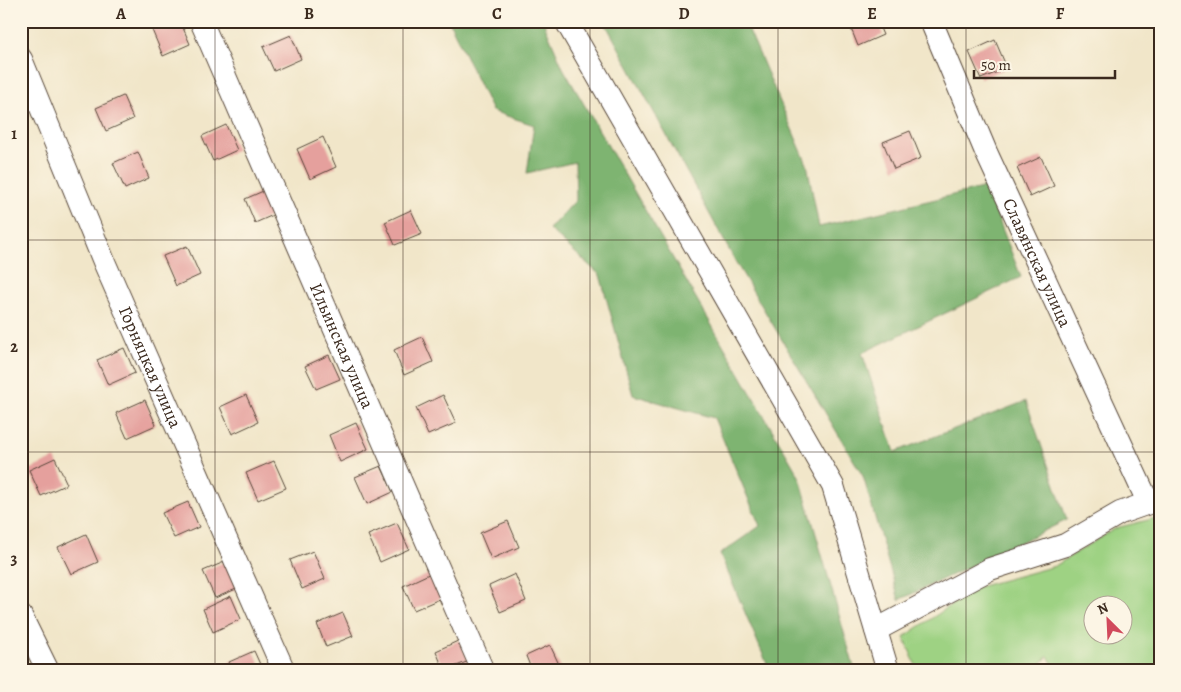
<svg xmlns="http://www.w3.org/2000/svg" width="1181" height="692" font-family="Alegreya,serif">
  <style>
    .green { fill: #9ed283; stroke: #6c7e50; fill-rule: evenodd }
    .forest { fill: #7eb471; stroke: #5c6f48 }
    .building { fill: #e5a09d }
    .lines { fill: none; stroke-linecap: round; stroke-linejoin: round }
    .minor-casing { stroke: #564638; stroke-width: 24 }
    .minor { stroke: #fff; stroke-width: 22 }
    .grid { fill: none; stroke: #3b2a1e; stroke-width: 1; stroke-opacity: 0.55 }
    .labels { text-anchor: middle; stroke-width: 5; stroke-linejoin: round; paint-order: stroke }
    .street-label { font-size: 18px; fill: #3b2a1e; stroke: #fcf5e5 }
    .neatline { fill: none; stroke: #3b2a1e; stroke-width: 2 }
    .grid-label { font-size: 16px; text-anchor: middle; font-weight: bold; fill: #3b2a1e }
  </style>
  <rect width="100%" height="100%" fill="#fcf5e5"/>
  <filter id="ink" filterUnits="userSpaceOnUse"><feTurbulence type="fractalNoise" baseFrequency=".02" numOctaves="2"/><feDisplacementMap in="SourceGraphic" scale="10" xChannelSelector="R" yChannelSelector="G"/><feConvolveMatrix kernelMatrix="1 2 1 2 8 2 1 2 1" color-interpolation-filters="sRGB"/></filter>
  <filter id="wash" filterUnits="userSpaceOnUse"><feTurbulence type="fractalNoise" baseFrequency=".0096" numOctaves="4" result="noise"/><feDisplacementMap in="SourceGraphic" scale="20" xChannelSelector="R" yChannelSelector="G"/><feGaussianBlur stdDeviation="1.12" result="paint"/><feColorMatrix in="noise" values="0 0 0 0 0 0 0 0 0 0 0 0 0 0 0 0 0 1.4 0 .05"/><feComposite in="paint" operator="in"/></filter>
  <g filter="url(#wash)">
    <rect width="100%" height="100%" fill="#f1e6c9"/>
    <path class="green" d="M1160 517V671H1110L1108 667 1095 671H1057L1048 656 1034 671H918L904 637 978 587 1055 566 1116 528ZM1094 604H1124V634H1094Z"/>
    <path class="forest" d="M449 21H543L563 68 800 478 855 671H770L720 554 760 526 714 418 633 395 600 275 549 229 576 200 575 162 527 173 534 125 492 111Z
      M604 21H745L807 164 819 227 986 187 1021 277 862 353 895 452 1026 401 1067 520 899 600 863 476 738 266Z"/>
    <g id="blocks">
      <path class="building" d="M172 21H180L190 44 163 56 152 30Z
        M848 21H877L883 35 858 46Z
        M291 35 301 59 274 71 263 47Z
        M995 40 1007 68 981 79 969 52Z
        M123 96 133 119 106 131 96 108Z
        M226 125 237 150 213 161 202 136Z
        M910 131 921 158 894 169 883 142Z
        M323 137 336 167 310 179 297 149Z
        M138 152 149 178 125 189 113 163Z
        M1041 157 1054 186 1030 197 1017 168Z
        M270 188 280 212 255 223 245 199Z
        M411 210 422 234 395 245 385 222Z
        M187 246 200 275 176 286 163 256Z
        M422 337 433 362 404 375 394 350Z
        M124 348 135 373 108 385 97 360Z
        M329 355 340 379 316 389 305 366Z
        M246 395 258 422 232 434 220 407Z
        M443 395 456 423 428 435 416 408Z
        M145 400 156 425 127 438 116 413Z
        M356 423 368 449 340 462 329 435Z
        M55 458 67 484 41 496 29 470Z
        M274 461 286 488 258 500 246 473Z
        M381 466 393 492 367 504 355 477Z
        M188 502 199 527 174 538 162 513Z
        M508 521 519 547 491 559 480 533Z
        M397 523 409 549 380 562 368 535Z
        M86 534 98 562 71 574 58 547Z
        M313 551 325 579 302 589 290 560Z
        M229 560 241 587 215 598 203 571Z
        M431 573 442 598 414 610 403 586Z
        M515 574 526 601 500 612 489 586Z
        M231 596 241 619 213 632 203 609Z
        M343 613 353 636 326 647 317 624Z
        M460 640 469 661 444 671 436 651Z
        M550 645 562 671H532L526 656Z
        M254 651 263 671H233L229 662Z"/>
    </g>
  </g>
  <g filter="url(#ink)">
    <use href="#blocks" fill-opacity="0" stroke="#564638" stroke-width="1"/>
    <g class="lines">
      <g class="minor-casing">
        <g id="minor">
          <path id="s1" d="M201 21 483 671"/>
          <path d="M566 21 833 486 888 671"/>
          <path id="s2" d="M931 21 986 152 1148 502"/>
          <path id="s3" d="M21 59 105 264 284 671"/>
          <path d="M21 616 48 671"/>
          <path d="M876 630 990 569 1065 545 1120 513 1160 499"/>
        </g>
      </g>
      <use href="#minor" class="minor"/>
    </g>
  </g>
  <path class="grid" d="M215 21V671M403 21V671M590 21V671M778 21V671M966 21V671M21 240H1160M21 452H1160"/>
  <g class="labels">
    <g class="street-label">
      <text dy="6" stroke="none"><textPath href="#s2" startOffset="264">Славянская улица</textPath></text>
      <text dy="6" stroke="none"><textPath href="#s1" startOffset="354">Ильинская улица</textPath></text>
      <text dy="6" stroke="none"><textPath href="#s3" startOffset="334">Горняцкая улица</textPath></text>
    </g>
  </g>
  <rect width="1181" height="692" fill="none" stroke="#fcf5e5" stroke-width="55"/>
  <g transform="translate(1108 620) rotate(336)"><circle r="24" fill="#fcf5e5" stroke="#afa495"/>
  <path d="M0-4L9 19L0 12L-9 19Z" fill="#d1495b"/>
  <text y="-8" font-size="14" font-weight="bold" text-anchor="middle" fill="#3b2a1e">N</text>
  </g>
  <path d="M974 70v8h141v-8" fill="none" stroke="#3b2a1e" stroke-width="2.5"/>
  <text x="981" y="70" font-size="15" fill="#3b2a1e" stroke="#fcf5e5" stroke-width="4" paint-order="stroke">50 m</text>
  <rect x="28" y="28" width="1126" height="636" class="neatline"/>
  <g class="grid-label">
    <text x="121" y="19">A</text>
    <text x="309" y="19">B</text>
    <text x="497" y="19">C</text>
    <text x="684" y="19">D</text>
    <text x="872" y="19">E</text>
    <text x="1060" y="19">F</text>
    <text x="14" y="139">1</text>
    <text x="14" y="352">2</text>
    <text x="14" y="564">3</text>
  </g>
</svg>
